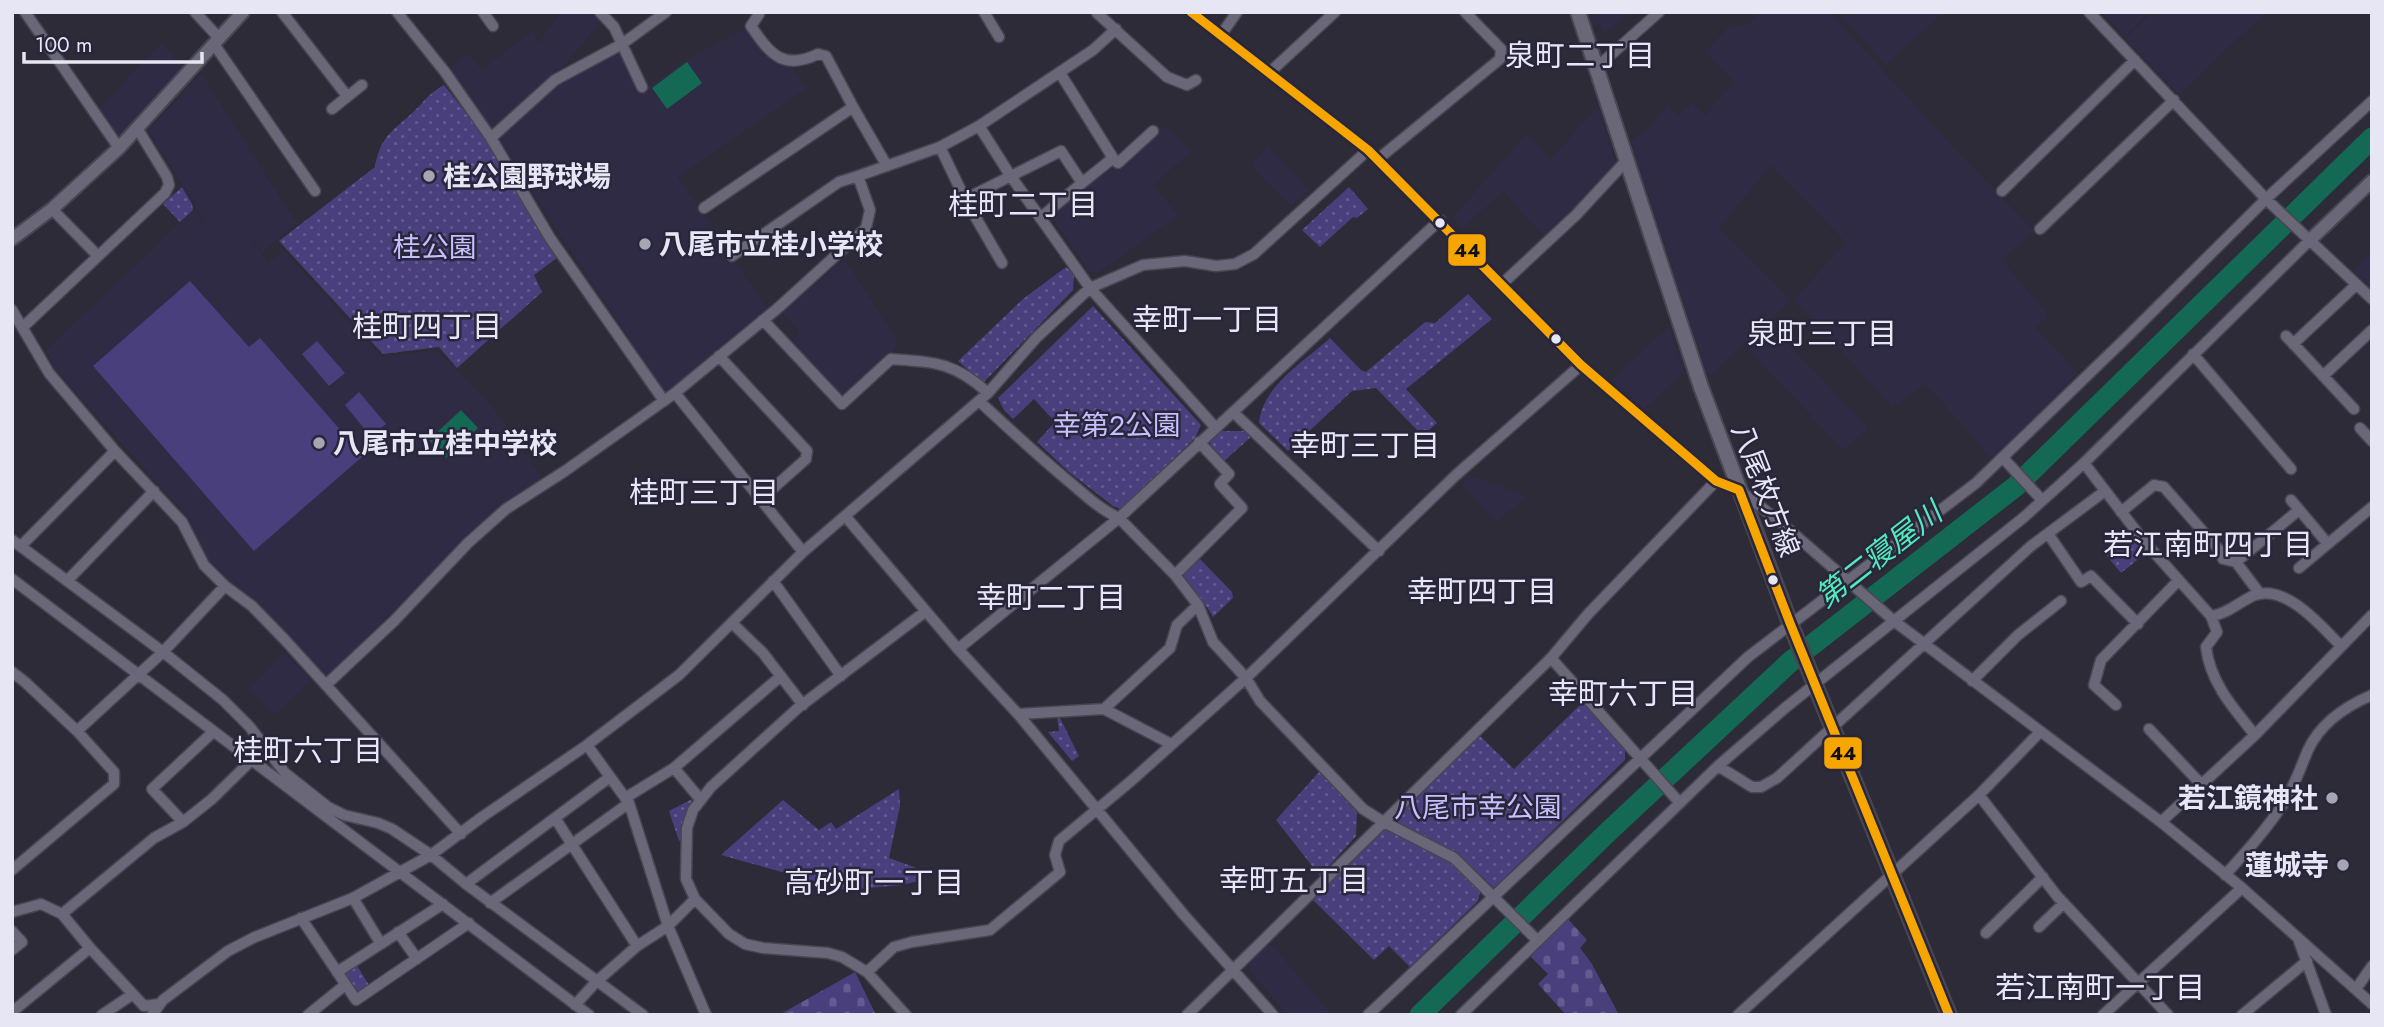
<svg xmlns="http://www.w3.org/2000/svg" width="2384" height="1027" font-family="Jost,'Noto Sans JP',sans-serif">
  <style>
    .built { fill: #2f2b45 }
    .grass { fill: #4a3f7d }
    .cemetery { fill: url(#cemetery-stones) }
    .park { fill: url(#park-dots) }
    .water { fill: #146954 }
    .lines { fill: none; stroke-linecap: round; stroke-linejoin: round }
    .river { stroke: #146954; stroke-width: 21 }
    .minor-casing { stroke: #474651; stroke-width: 13 }
    .tertiary-casing { stroke: #474651; stroke-width: 16 }
    .primary-casing { stroke: #474651; stroke-width: 18 }
    .minor { stroke: #6a6878; stroke-width: 10 }
    .tertiary { stroke: #6a6878; stroke-width: 12 }
    .primary { stroke: #696778; stroke-width: 14 }
    .bus-1-casing { stroke: #29263c; stroke-width: 14 }
    .bus-1 { stroke: #f7a600; stroke-width: 9 }
    .poi-dot { fill: #a6a5b2; stroke: #29263c; stroke-width: 2.5 }
    .bus-dot { fill: #e7e6f5; stroke: #29263c; stroke-width: 2.5 }
    .labels { text-anchor: middle; stroke-width: 5; stroke-linejoin: round; paint-order: stroke }
    .poi-label { font-size: 28px; font-weight: bold; fill: #e7e6f5; stroke: #29263c; text-anchor: start }
    .park-label { font-size: 28px; fill: #c6bffd; stroke: #29263c }
    .street-label { font-size: 28px; fill: #e7e6f5; stroke: #29263c }
    .neighbourhood-label { font-size: 30px; fill: #e7e6f5; stroke: #29263c }
    .water-label { font-size: 30px; font-style: italic; fill: #51eabd; stroke: #29263c }
    .line-badge { stroke: #29263c; stroke-width: 2.5 }
    .pale-badge-label { font-size: 19px; text-anchor: middle; font-weight: bold; fill: #111 }
  </style>
  <defs>
    <pattern id="cemetery-stones" width="16" height="16" patternUnits="userSpaceOnUse" patternTransform="scale(1.75)"><rect width="16" height="16" fill="#4a3f7d"/><path d="M2 7V4a2 2 0 0 1 4 0v3zM10 15v-3a2 2 0 0 1 4 0v3z" fill="#645b90"/></pattern>
    <pattern id="park-dots" width="8" height="8" patternUnits="userSpaceOnUse" patternTransform="scale(1.75)"><rect width="8" height="8" fill="#4a3f7d"/><path d="M2 2h.1M6 6h.1" fill="none" stroke="#645b90" stroke-width="1.8" stroke-linecap="round"/></pattern>
  </defs>
  <rect width="100%" height="100%" fill="#2c2b37"/>
  <path class="built" d="M562 12H594L602 20 555 77 493 129 448 70 467 53 482 70 533 30 538 43Z
    M1587 12H1630L1605 33 1598 23 1592 26Z
    M1761 12H1830L1952 146 2034 230 2002 260 2048 315 2036 328 2078 373 2059 392 2036 368 2059 393 1992 459 1926 384 1892 407 1794 299 1846 243 1771 165 1719 228 1791 300 1711 375 1707 374 1672 268 1679 260 1672 266 1645 185 1657 170 1644 184 1630 143 1650 126 1667 105 1679 116 1691 103 1705 115 1734 82 1705 51 1728 27 1748 25Z
    M1844 12H1943L1886 65 1841 16Z
    M2102 12H2150L2125 36Z
    M2153 12 2229 13 2266 12 2179 95 2125 38Z
    M747 28 758 47 776 64 792 68 807 88 678 177 768 310 666 394 497 138 558 84 618 52 640 92 691 57Z
    M161 43 183 67 124 134H116L98 110Z
    M201 73 297 224 262 252 240 221 268 263 283 250 382 357 437 350 494 409 542 478 502 504 327 677 256 600 229 582 209 561 198 543 188 517 56 370 46 350 194 210 204 223 193 201 148 131Z
    M1597 107 1617 165 1546 239 1503 191 1462 229 1452 218 1527 134 1551 159Z
    M1166 125 1191 151 1153 186 1179 215 1098 273 1089 271 1050 215 1112 165 1117 167Z
    M1268 146 1309 190 1291 206 1251 165Z
    M2372 252V289L2353 270Z
    M845 259 898 342 891 355 842 398 790 343 800 332 781 312Z
    M1669 327 1685 372 1644 409 1611 380Z
    M1773 328 1868 428 1844 451 1749 350Z
    M1472 476 1527 496 1497 522 1461 485Z
    M283 653H285L311 680 275 715 248 689Z
    M1270 943 1332 1015H1287L1249 970 1250 961Z"/>
  <path class="grass" d="M190 281 249 347 260 338 363 456 254 551 93 366Z
    M317 341 345 373 329 386 302 354Z
    M359 392 386 424 371 437 345 405Z"/>
  <path class="cemetery" d="M1568 919 1587 940 1580 948 1592 964 1619 1015H1566L1538 984 1548 974 1530 956Z
    M855 972 876 1015H779Z"/>
  <path class="park" d="M444 85 481 132 557 258 534 275 542 292 457 368 439 347 383 354 279 241 375 167C380 138 390 133 411 114 424 103 426 95 444 85Z
    M182 187 192 204 193 210 180 222 163 204Z
    M1349 187 1368 209 1357 218 1353 217 1320 247 1302 230Z
    M1066 267 1074 275 1073 290 983 383 958 361 1023 299Z
    M1468 294 1492 319 1406 389 1437 423 1429 430H1417L1376 388 1352 391 1288 451 1259 423C1263 385 1304 362 1330 338L1361 370 1366 372 1425 322 1435 323Z
    M1093 306 1201 425 1195 438 1121 509 1113 506 1069 472 1037 442 1055 422 1034 399 1013 419 1004 410 998 398Z
    M1220 431H1245L1251 437 1223 462 1212 451 1210 442Z
    M2132 535 2146 553 2121 573 2106 555Z
    M1198 557 1232 592 1233 598 1213 617 1207 607 1184 579V571Z
    M1583 702 1625 750V760L1494 888 1458 854 1395 822V815L1480 736 1514 769Z
    M1057 716H1059L1079 756 1072 761 1048 732 1059 731Z
    M1319 772 1357 812 1356 836 1320 876 1276 820Z
    M899 789 900 806 889 858 922 870 923 880 902 885 846 890 721 855 783 800 819 830 831 822 836 829Z
    M692 799 683 839 679 841 669 811Z
    M1389 828 1452 862 1481 888 1478 901 1410 967 1389 946 1374 960 1313 900 1375 833Z
    M356 964 369 985 355 992 345 978V971Z"/>
  <path class="water" d="M687 62 702 83 667 109 652 88Z
    M461 410 478 428 446 458 429 440Z"/>
  <g class="lines">
    <path class="river" d="M1420 1015 1609 831 1790 662 2016 486 2372 138"/>
    <g class="minor-casing">
      <path id="minor" d="M25 12 119 148
        M195 12 219 38
        M282 12 347 96
        M397 12 445 72 491 138 550 238 664 401
        M483 12 493 26
        M600 12 614 27 642 87
        M984 12 999 37
        M1191 12 1368 150 1581 365 1689 458 1716 481 1739 490 1779 521 1894 621 2161 822 2242 888 2372 1004
        M2089 12 2266 199 2372 299
        M1097 13 1167 77 1187 85 1196 80
        M759 14 751 26C770 54 783 71 818 54L826 56 853 107 887 166
        M1221 35 1237 12
        M214 44 315 191
        M1596 68 1659 12
        M1270 72 1335 12
        M1060 73 1113 158
        M332 109 362 85
        M979 126 1010 175 1090 288 1215 427
        M491 138 555 80 622 44 666 12
        M940 147 965 199 1002 263
        M1377 160 1500 59 1501 49 1465 12
        M1082 183 1113 158 1118 163 1153 131
        M2002 191 2135 60
        M965 199 1061 151 1082 183 1040 218
        M704 208 853 107
        M52 209 98 256
        M2040 229 2174 100
        M732 256 839 182 858 176
        M1502 284 1576 215 1627 160
        M12 310 49 373 115 451 182 522 204 565 225 586 252 606 285 640 461 834
        M763 320 842 404 891 359C934 362 954 362 988 393
        M23 327 165 193 169 185 167 177 137 128
        M2286 336 2354 409
        M2293 344 2356 285
        M2193 354 2291 469
        M719 356 807 451 806 459 760 500
        M2323 376 2372 330
        M675 393 803 552
        M979 401C1007 427 1036 454 1066 479 1083 493 1099 509 1119 518L1175 575 1198 605 1213 642 1246 678 1260 701 1363 809 1382 821 1454 858 1537 940
        M1233 412 1379 551
        M2360 428 2372 441
        M2003 458 2042 500
        M2084 463 2143 540 2211 616C2228 614 2240 601 2255 595 2286 584 2321 626 2340 645
        M2291 500 2328 544
        M2121 512 2154 485 2164 487 2220 551 2223 559 2236 562 2299 510
        M846 517 958 649 1018 714 1184 915 1273 1015
        M2049 535 2081 582 2091 576 2138 624
        M12 540 163 652 223 700 249 726 285 773 328 807 344 815 378 823 392 829 431 855 466 884 643 1015
        M21 546 115 451
        M2236 562 2260 594
        M2299 568 2372 507
        M1175 575 1242 508 1220 484 1229 474 1199 442
        M12 579 589 1015
        M67 581 154 491
        M773 581 841 676
        M926 611 799 707 711 787 693 810 687 828 686 879 695 899 729 934 745 944 763 948 828 953 842 957 867 972 894 947 912 942 990 930 1060 872 1055 855 1059 841 1131 781 1246 678 1456 475 1581 365
        M2211 616 2217 632 2206 647C2210 682 2233 708 2255 735
        M732 623 763 653 803 705
        M958 649 1119 518 1440 220
        M1551 658 1679 802
        M12 672 25 682 77 731
        M1972 681 2018 635 2061 601
        M326 685 394 621 468 543 506 509 565 471 675 393 778 308 866 228 870 210 858 176 940 147 979 126 1093 50 1116 29
        M2116 705 2094 685 2101 660 2179 580
        M1104 709 1170 648 1177 625 1198 605
        M1018 714 1104 709 1171 744
        M2149 729 2200 783
        M587 745 629 803 668 926 706 1015
        M1718 766 1752 787H1761L1777 778 2031 546 2105 491
        M674 768 701 800
        M1979 795 2057 896 2168 1015
        M625 798 674 768 781 676
        M555 818 637 946
        M183 822 152 789 213 732
        M2161 822 2255 735 2372 615
        M12 870 114 784V772L77 731 163 652 225 586
        M2225 875C2246 852 2266 830 2283 804 2294 787 2300 769 2308 750 2320 724 2346 706 2372 695
        M466 884 610 777
        M353 898 381 944
        M490 903 629 803
        M12 912 41 904 62 914 90 948 144 1006 159 1004
        M62 914 154 838 183 822 212 799 264 748
        M301 918 356 1000 469 923
        M2039 927 2064 903
        M12 931 22 942 12 950
        M398 932 417 959
        M1986 933 2043 877
        M2299 941 2326 1015
        M337 972 443 904
        M867 972 906 1015
        M2356 989 2372 966
        M575 1005 596 982 637 946 668 926 695 899
        M12 1012 90 948
        M102 1015 133 994
        M152 1015 163 1000 228 951 255 937 353 898 431 855 482 817 587 745 679 675 803 552 988 393 1037 337 1090 288 1143 265 1185 261 1216 266 1235 264 1254 254 1368 150
        M308 1015 345 985
        M1187 1015 1551 658 1589 613 1716 481
        M1368 1015 1748 657 1976 483 2127 337 2266 199 2372 101
        M1461 1015 1718 766 1785 708 2023 518 2084 463 2309 241
        M1738 1015 1979 795 2040 732
        M2103 1015 2242 888
        M2242 1015 2307 961"/>
    </g>
    <g class="tertiary-casing">
      <path id="tertiary" d="M12 239 52 209 119 148 243 12
        M2309 241 2372 181"/>
    </g>
    <g class="primary-casing">
      <path id="primary" d="M1578 12 1701 387 1790 623 1949 1015"/>
    </g>
    <use href="#minor" class="minor"/>
    <use href="#tertiary" class="tertiary"/>
    <use href="#primary" class="primary"/>
    <g class="bus-1-casing">
      <path id="bus-1" d="M1191 12 1368 150 1581 365 1716 481 1739 490
        M1739 490 1790 623 1949 1015"/>
    </g>
    <use href="#bus-1" class="bus-1"/>
  </g>
  <g class="poi-dot">
    <circle cx="429" cy="176" r="7"/>
    <circle cx="645" cy="244" r="7"/>
    <circle cx="319" cy="443" r="7"/>
    <circle cx="2332" cy="798" r="7"/>
    <circle cx="2343" cy="865" r="7"/>
  </g>
  <g class="bus-dot">
    <circle cx="1440" cy="223" r="6"/>
    <circle cx="1556" cy="339" r="6"/>
    <circle cx="1773" cy="580" r="6"/>
  </g>
  <g class="labels">
    <g class="poi-label">
      <text x="443" y="186">桂公園野球場</text>
      <text x="659" y="254">八尾市立桂小学校</text>
      <text x="333" y="453">八尾市立桂中学校</text>
      <text x="2318" y="808" text-anchor="end">若江鏡神社</text>
      <text x="2329" y="875" text-anchor="end">蓮城寺</text>
    </g>
    <g class="park-label">
      <text x="435" y="257">桂公園</text>
      <text x="1117" y="435">幸第2公園</text>
      <text x="1478" y="817">八尾市幸公園</text>
    </g>
    <g class="street-label">
      <text transform="translate(1766 490) rotate(69)" y="10">八尾枚方線</text>
    </g>
    <g class="neighbourhood-label">
      <text x="1580" y="66">泉町二丁目</text>
      <text x="1023" y="215">桂町二丁目</text>
      <text x="1207" y="330">幸町一丁目</text>
      <text x="427" y="337">桂町四丁目</text>
      <text x="1822" y="344">泉町三丁目</text>
      <text x="1365" y="456">幸町三丁目</text>
      <text x="704" y="503">桂町三丁目</text>
      <text x="2208" y="555">若江南町四丁目</text>
      <text x="1482" y="602">幸町四丁目</text>
      <text x="1051" y="608">幸町二丁目</text>
      <text x="1623" y="704">幸町六丁目</text>
      <text x="308" y="761">桂町六丁目</text>
      <text x="1294" y="891">幸町五丁目</text>
      <text x="874" y="893">高砂町一丁目</text>
      <text x="2100" y="998">若江南町一丁目</text>
    </g>
    <g class="water-label">
      <text transform="translate(1879 555) rotate(-38)" y="10">第二寝屋川</text>
    </g>
  </g>
  <g class="line-badge">
    <rect x="1447" y="233" width="40" height="34" rx="7" fill="#f7a600"/>
    <rect x="1823" y="736" width="40" height="34" rx="7" fill="#f7a600"/>
  </g>
  <g class="pale-badge-label">
    <text x="1467" y="257">44</text>
    <text x="1843" y="760">44</text>
  </g>
  <rect width="2384" height="1027" fill="none" stroke="#e7e6f5" stroke-width="28"/>
  <path d="M24 52v10h178v-10" fill="none" stroke="#e7e6f5" stroke-width="3.5"/>
  <text x="35" y="52" font-size="21" fill="#e7e6f5" stroke="#29263c" stroke-width="5" paint-order="stroke">100 m</text>
</svg>
